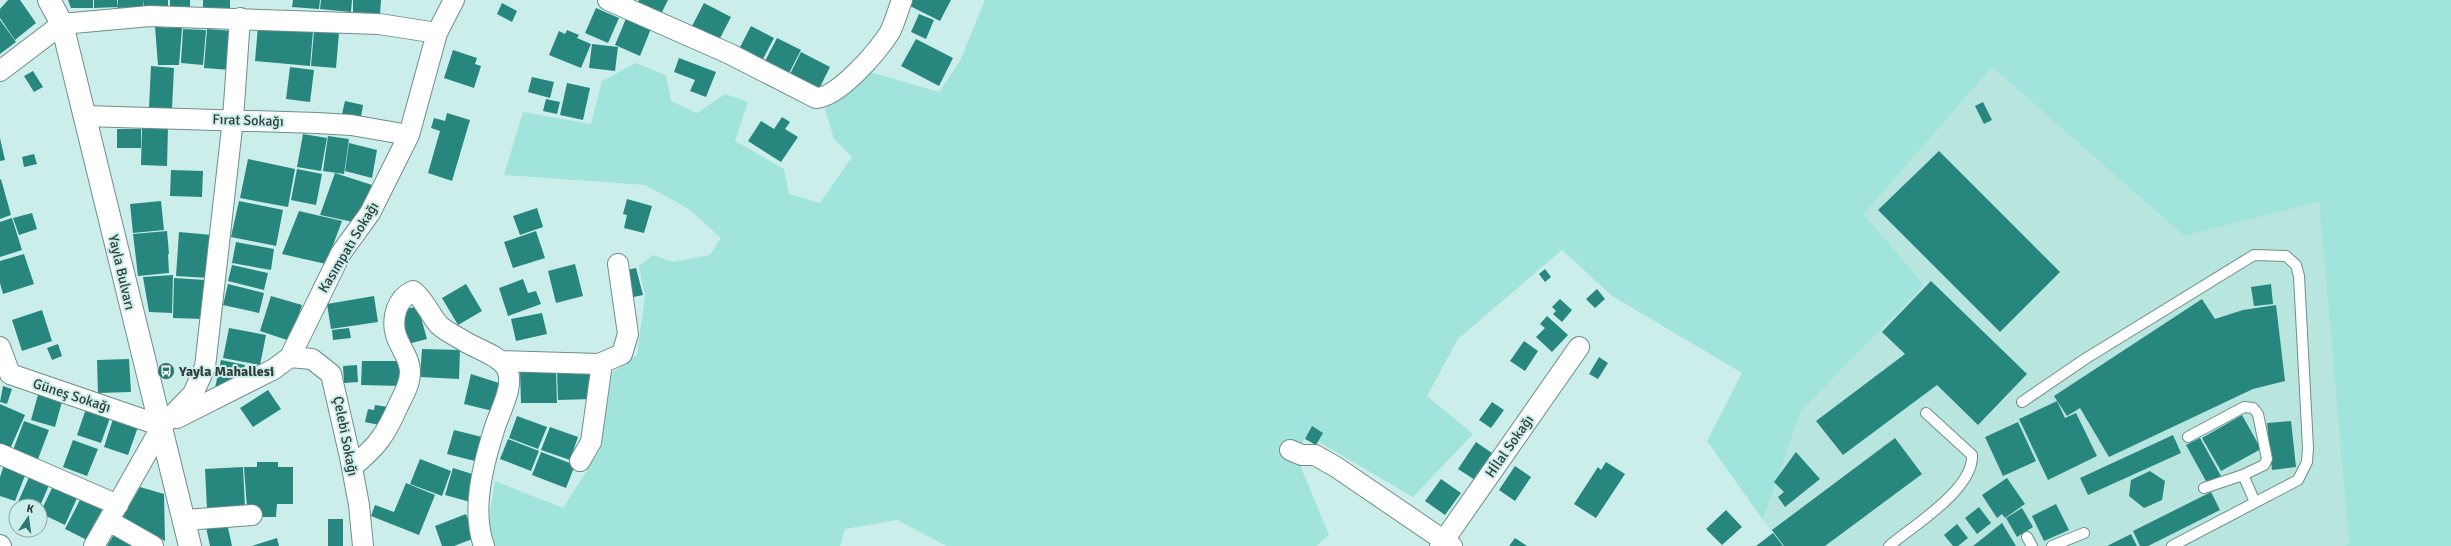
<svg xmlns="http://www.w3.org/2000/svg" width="2451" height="546" font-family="Signika,sans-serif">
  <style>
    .built { fill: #b9e5df }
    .green { fill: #a0e4db }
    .building { fill: #27877e }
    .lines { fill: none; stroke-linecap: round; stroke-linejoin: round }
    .service-casing { stroke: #6e8e8a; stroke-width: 12 }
    .minor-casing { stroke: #6e8e8a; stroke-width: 22 }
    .secondary-casing { stroke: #6e8e8a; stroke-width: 24 }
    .service { stroke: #fff; stroke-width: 10 }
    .minor { stroke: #fff; stroke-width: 20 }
    .secondary { stroke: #fff; stroke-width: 22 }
    .labels { text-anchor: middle; stroke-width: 4; stroke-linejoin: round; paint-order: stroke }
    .street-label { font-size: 14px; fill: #2e3c3a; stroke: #cceeea }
    .poi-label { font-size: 14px; font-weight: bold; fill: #2e3c3a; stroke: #cceeea; text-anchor: start }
  </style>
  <rect width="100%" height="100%" fill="#cceeea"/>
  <path class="built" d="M1992 67 2184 236 2319 202 2349 543 2344 546H1782L1763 520 1801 411 1924 285 1864 214Z"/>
  <path class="green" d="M985 0H2451V546H2344L2349 543 2319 202 2184 236 1992 67 1864 214 1924 285 1801 411 1763 520 1707 441 1742 373 1612 296 1562 250 1458 339 1427 396 1473 434 1413 497 1307 435 1295 453 1329 535 1316 546H947L897 520 845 529 840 546H485L495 481 563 508 600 450 612 373 637 355 645 296 639 266 653 255 672 262 710 255 721 238 689 209 645 185 504 175 523 112 591 124 602 81 636 63 666 75 671 101 697 113 725 94 748 102 735 141 784 169 789 194 820 203 852 157 834 139 825 109 870 72 939 92 960 61Z"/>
  <path class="building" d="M8 0H20L36 23 15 40 0 18V9Z
    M68 0H93V8H71Z
    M94 0H117L118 7 94 8Z
    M118 0H143V7L118 8Z
    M143 0H168V6L144 7Z
    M170 0H190V7L170 6Z
    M203 0H230V8H203Z
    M293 0H320L319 9 292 7Z
    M321 0H352L351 12 320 9Z
    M353 0H381L380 14 353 12Z
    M639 0H668L660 16 636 5Z
    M908 0H951L940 21 906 4Z
    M502 3 517 11 512 22 497 14Z
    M704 3 731 17 718 42 691 28Z
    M596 8 619 18 608 43 585 33Z
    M919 14 934 20 926 39 911 32Z
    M627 16 652 26 640 56 615 45Z
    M0 20 16 42 0 54Z
    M258 26 313 31 310 66 255 61Z
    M751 26 774 38 761 63 738 51Z
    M155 27 182 28 179 65H158Z
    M183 29 206 30 203 65 181 63Z
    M207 29 233 31 231 70 204 68Z
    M567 30 579 35 577 38 591 44 581 68 549 55 559 31 565 34Z
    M314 31 339 33 336 68 311 66Z
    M777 38 801 50 788 75 764 63Z
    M916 39 953 58 939 86 901 66Z
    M592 44 618 47 615 71 589 68Z
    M453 50 477 58 475 64 481 66 474 88 444 78Z
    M801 52 830 67 819 89 790 74Z
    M679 58 716 72 706 97 690 91 695 80 674 72Z
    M151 66 174 68 172 109 149 108Z
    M290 67 314 70 310 102 286 99Z
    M33 71 43 87 34 92 24 76Z
    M532 77 554 82 550 98 528 92Z
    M567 83 590 88 583 120 560 115Z
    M546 99 560 102 557 114 543 111Z
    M345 101 363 105 361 117 342 114Z
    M1983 102 1992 120 1984 124 1975 106Z
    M447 113 470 120 452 181 428 173 440 131 431 128 434 118 445 121Z
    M782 117 790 122 785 129 798 137 781 162 748 141 761 121 774 129Z
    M142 128H168L167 166 141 165Z
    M117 129H141V148H117Z
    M303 134 327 138 321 171 297 167Z
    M328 136 349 139 344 174 323 171Z
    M0 138 5 160 0 161Z
    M349 143 377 150 372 178 345 171Z
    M1939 151 2060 272 2000 332 1878 210Z
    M34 154 37 164 24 167 22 157Z
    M248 159 295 169 288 207 240 198Z
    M297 169 322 174 316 205 291 200Z
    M171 170 203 171 202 197 170 196Z
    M335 173 372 185 358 223 320 215Z
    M1 179 11 215 0 219V180Z
    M627 199 652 206 644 233 624 228 627 215 623 214Z
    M161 201 164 230 133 233 130 204Z
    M239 201 283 210 276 246 231 237Z
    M537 208 543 227 520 235 513 216Z
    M299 211 342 221 326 264 282 254Z
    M32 213 37 229 19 235 13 218Z
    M12 218 22 250 0 257V222Z
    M167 231 169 254 155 255 168 254 169 273 138 276 133 234Z
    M536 231 545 258 513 268 504 242Z
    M179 232 212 235 209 278 176 276Z
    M236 242 274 249 271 270 232 263Z
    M24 254 34 284 3 294 0 283V261Z
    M575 264 583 296 556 303 548 271Z
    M232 265 268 273 264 290 228 281Z
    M636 268 643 295 629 298 622 271Z
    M1545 269 1551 277 1545 282 1539 274Z
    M173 275 172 313 149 312 143 277Z
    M174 278 205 280 204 319 173 318Z
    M523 279 528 293 536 291 541 304 508 316 499 288Z
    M1931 281 2027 374 1978 425 1937 385 1843 455 1816 421 1905 354 1882 332Z
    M228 284 264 293 259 313 223 305Z
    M466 284 482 311 458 325 442 298Z
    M2271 284 2273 304 2254 306 2251 287Z
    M1597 289 1605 299 1595 308 1586 299Z
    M271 296 302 305 290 341 260 331Z
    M374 296 378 322 331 329 327 304Z
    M1560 299 1572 310 1562 322 1553 314 1556 311 1552 307Z
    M2202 299 2215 319 2243 310 2276 305 2285 381 2253 389 2109 457 2080 408 2067 416 2054 396Z
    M418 307 427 339 408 344 405 331 400 332 401 309Z
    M42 310 52 341 22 351 12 320Z
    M542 313 547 334 516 341 511 319Z
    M1547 316 1568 335 1552 352 1536 337 1545 328 1540 324Z
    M229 328 266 335 260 365 223 358Z
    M349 328 351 338 333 340 332 330Z
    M1524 341 1538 351 1525 371 1510 361Z
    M58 344 62 356 52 360 47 348Z
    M422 349 460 350 459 379 420 377Z
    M1599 357 1608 363 1598 379 1589 374Z
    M129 359 131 392 98 393 97 360Z
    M221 360 245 365 241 384 215 388Z
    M362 361H403L402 386 361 385Z
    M357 365 358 382 344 383 343 366Z
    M520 371H556L557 403H521Z
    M557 371H591L592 399 558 400Z
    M471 374 502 384 497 412 464 404Z
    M3 386 12 389 7 404 0 402Z
    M268 390 281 409 253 427 240 408Z
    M39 391 63 398 55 427 31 420Z
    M2057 401 2065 418 2076 413 2097 456 2048 480 2019 419Z
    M1492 402 1504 410 1491 428 1479 420Z
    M0 404 25 415 10 449 0 445Z
    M375 405 388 407 384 426 365 422 368 409 374 410Z
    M87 406 111 415 101 443 77 435Z
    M2242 415 2261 449 2221 471 2202 438Z
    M517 416 547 427 538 449 509 438Z
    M113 419 138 427 128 455 104 447Z
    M24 421 49 430 38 459 13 450Z
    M2291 421 2296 467 2272 470 2267 423Z
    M2018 422 2036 461 2003 476 1985 437Z
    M1312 426 1323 433 1316 445 1305 439Z
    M550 427 578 437 570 460 541 450Z
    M454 430 490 439 483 463 447 454Z
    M2173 435 2181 453 2088 495 2080 478Z
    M1895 438 1922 474 1825 546H1784L1772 530Z
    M2200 438 2221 476 2207 483 2186 445Z
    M508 439 539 451 531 471 500 459Z
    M73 440 98 449 87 476 63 467Z
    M1476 442 1492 453 1475 480 1458 469Z
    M541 452 575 465 566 488 532 475Z
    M1796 452 1820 479 1785 507 1778 497 1784 492 1774 482Z
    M420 459 451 471 442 496 410 484Z
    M257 462H278V467H293V504H277L276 517H260V508H247L244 467H257Z
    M1606 462 1625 474 1596 518 1574 504 1598 467 1601 470Z
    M4 465 26 473 15 501 0 496V477Z
    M1515 466 1531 477 1515 501 1499 490Z
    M243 467 245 507 207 509 205 469Z
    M453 468 482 477 474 503 445 495Z
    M2150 471 2165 481 2162 500 2144 508 2129 496 2131 480Z
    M30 475 50 483 40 506H26L18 502Z
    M2007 478 2025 504 2005 518 2002 514 1997 518 1982 495Z
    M1441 479 1461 493 1445 515 1425 501Z
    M406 483 435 495 419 535 371 516 375 505 394 512Z
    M53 486 77 498 65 525 40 513Z
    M140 487 164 494 165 541 123 517Z
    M2211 492 2220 510 2148 546H2140L2133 531Z
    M81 498 107 512 91 542 65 529Z
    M2056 504 2069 530 2044 541 2032 516Z
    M1979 507 1991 523 1977 534 1965 518Z
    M2022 508 2033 527 2017 537 2006 518Z
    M1726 510 1742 527 1722 545 1706 529Z
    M466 514 475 538 454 546H442L435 526Z
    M328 519H343V546H328Z
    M227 523 232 546H210L206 527Z
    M2002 523 2016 546H1973Z
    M1957 524 1968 538 1958 546H1953L1944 535Z
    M116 531 140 546H107Z
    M1773 533 1783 546H1756Z
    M2131 534 2137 546H2107Z
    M277 538 279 546H252Z
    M1515 538 1527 546H1509Z"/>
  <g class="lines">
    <g class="service-casing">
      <path id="service" d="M2022 402 2085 359 2254 255 2286 256 2296 265 2299 276 2308 448 2307 462 2298 480 2172 546
        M2188 437 2244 407 2253 408 2258 414 2267 459 2264 465 2243 475 2204 488
        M2243 475 2255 502
        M2027 537 2032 546
        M1889 546C1913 526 1974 489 1972 455L1926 413
        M2052 546 2084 533"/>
    </g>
    <g class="minor-casing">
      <path id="minor" d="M608 0 730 54 816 98C839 97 878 51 890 32 895 22 898 10 902 0
        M0 71 62 24 150 16 379 24 437 33
        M85 116 317 123 351 125 409 135
        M0 347 10 374 162 426
        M290 357 312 359 331 374 350 457 359 505 363 546
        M503 361 599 364 622 354 628 334 618 264
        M177 418 274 369 290 357 341 253 370 213 409 135 437 33 454 0
        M1290 450 1302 455H1315L1336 467 1452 546
        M0 454 118 505
        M580 461 591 442 602 363
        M352 467C378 446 386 434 399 404 404 394 410 384 410 372 410 358 400 348 396 335 391 318 397 298 413 291 425 300 429 314 439 325 445 331 456 336 464 341 476 349 500 355 507 369 515 387 499 412 494 430 483 465 471 510 484 546
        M185 520 252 515
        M109 521 153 546
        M0 545 1 546
        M94 546 162 426 193 394 205 367 233 119 240 18
        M1440 546 1579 347"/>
    </g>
    <g class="secondary-casing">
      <path id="secondary" d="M49 0 62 24 190 546"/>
    </g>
    <use href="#service" class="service"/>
    <use href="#minor" class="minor"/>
    <use href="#secondary" class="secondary"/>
  </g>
  <defs>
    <g id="bus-disc" transform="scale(0.9)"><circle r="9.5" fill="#2d756e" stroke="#cceeea"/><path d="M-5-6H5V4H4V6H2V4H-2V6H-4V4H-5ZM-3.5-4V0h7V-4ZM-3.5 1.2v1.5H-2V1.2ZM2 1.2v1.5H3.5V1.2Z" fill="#fff"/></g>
  </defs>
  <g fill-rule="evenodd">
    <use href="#bus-disc" x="166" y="371"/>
  </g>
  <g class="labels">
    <g class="street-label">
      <text transform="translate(248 120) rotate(2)" y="5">Fırat Sokağı</text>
      <text transform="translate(348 247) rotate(-59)" y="5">Kasımpatı Sokağı</text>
      <text transform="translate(122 272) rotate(77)" y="5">Yayla Bulvarı</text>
      <text transform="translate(72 395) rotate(18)" y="5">Güneş Sokağı</text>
      <text transform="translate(346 436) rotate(79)" y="5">Çelebi Sokağı</text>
      <text transform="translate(1509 446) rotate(-55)" y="5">Hİlal Sokağı</text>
    </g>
    <g class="poi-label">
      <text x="179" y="376">Yayla Mahallesi</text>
    </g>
  </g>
  <g transform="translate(28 518) rotate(13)"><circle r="19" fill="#cceeea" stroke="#8da7a4"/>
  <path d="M0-3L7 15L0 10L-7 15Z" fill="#2d756e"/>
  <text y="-6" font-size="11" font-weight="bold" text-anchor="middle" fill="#2e3c3a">K</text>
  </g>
</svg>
